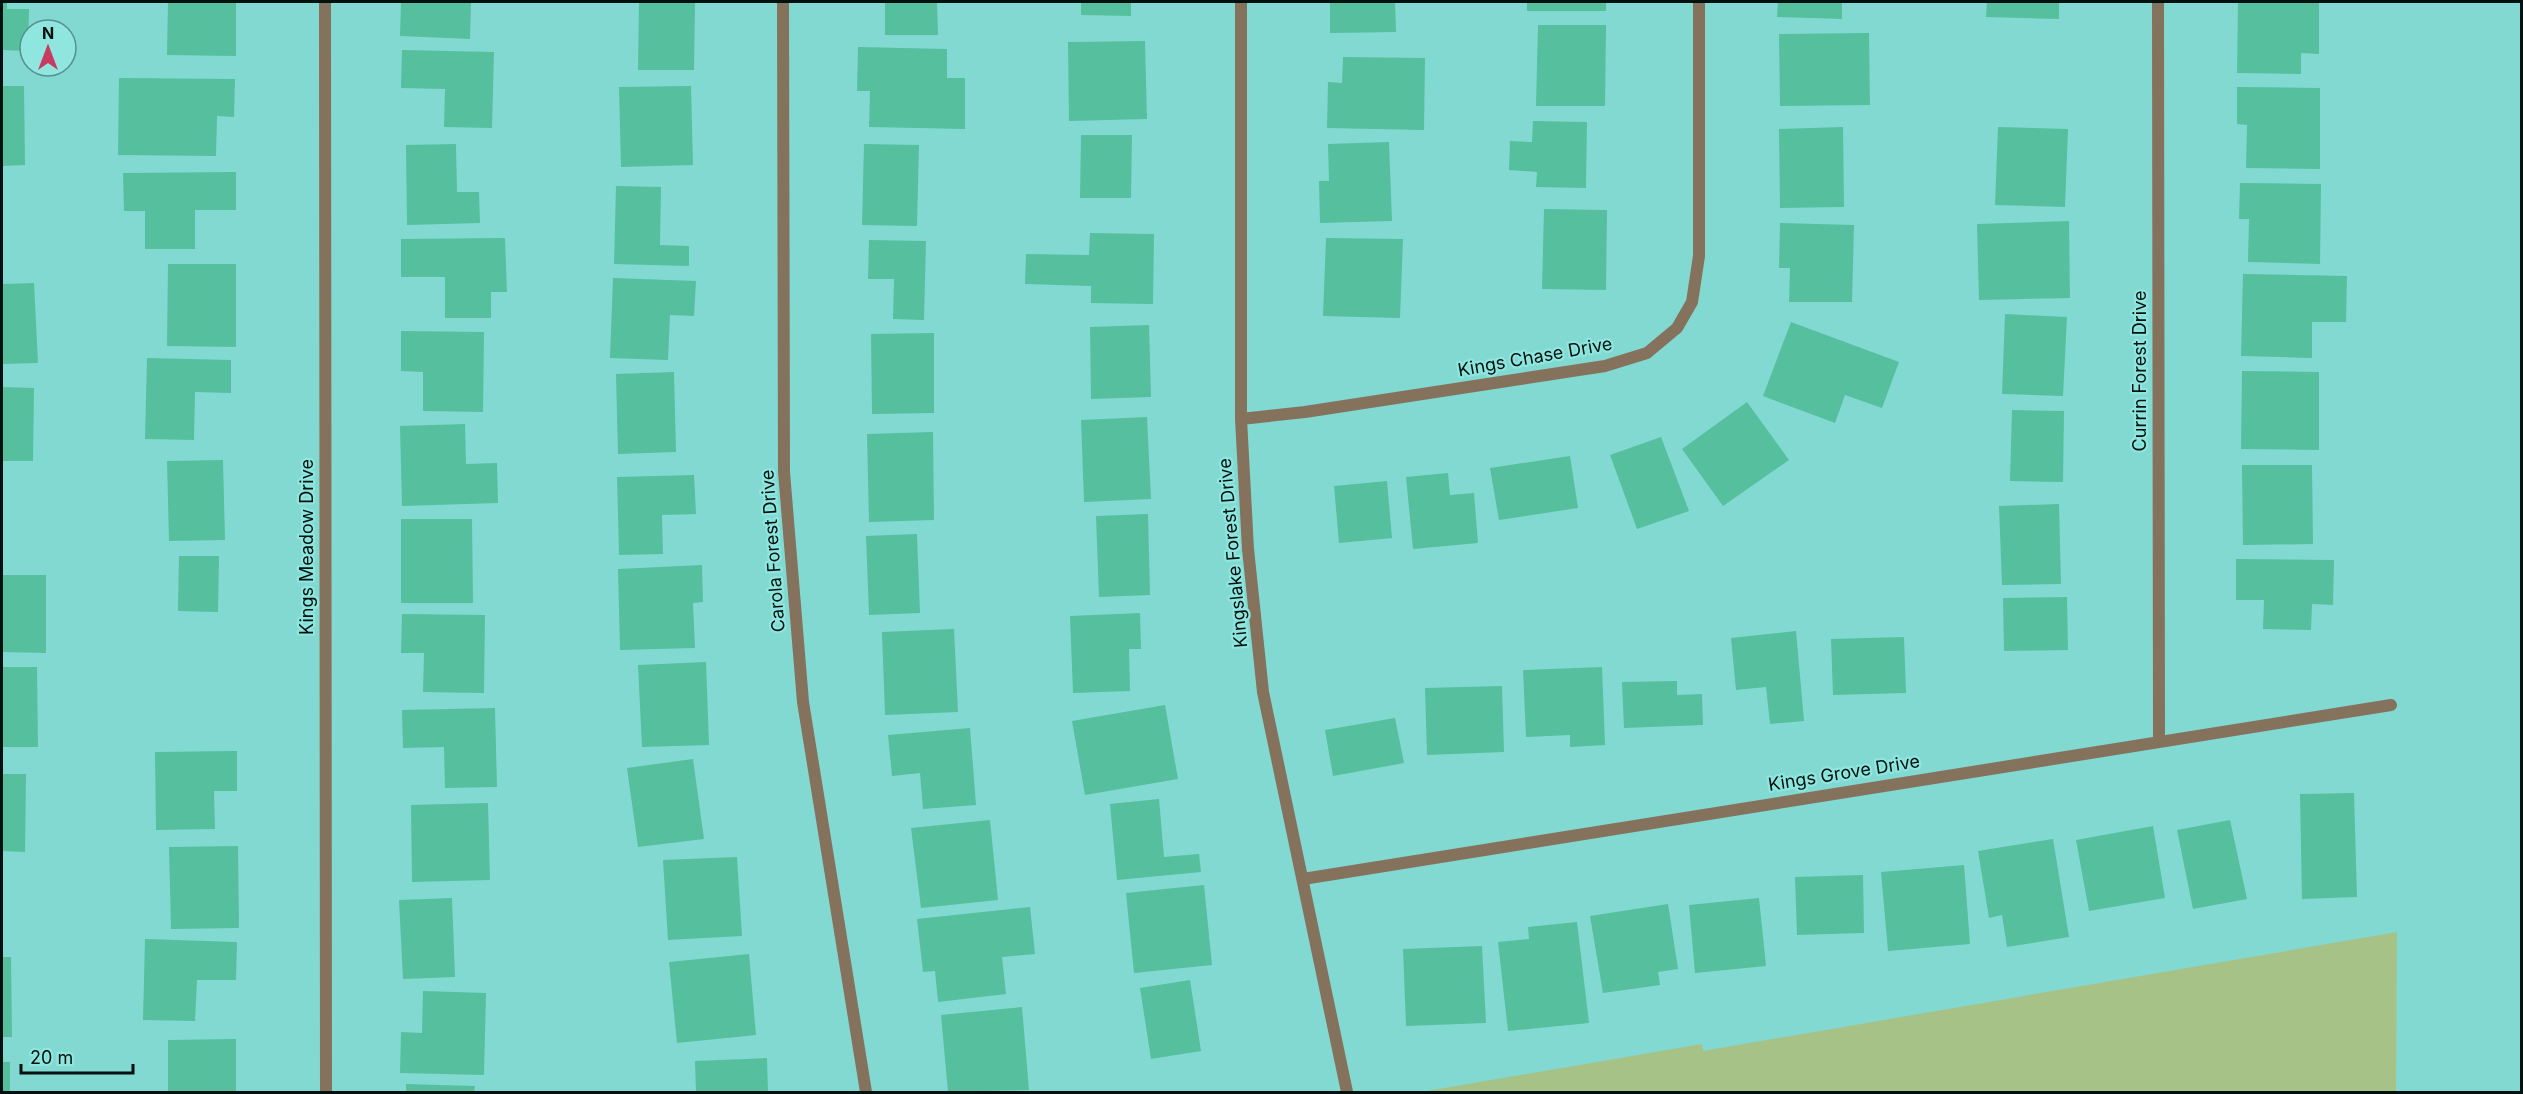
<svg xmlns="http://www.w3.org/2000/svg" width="2523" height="1094" font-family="Inter,sans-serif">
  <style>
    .green { fill: #a6c287 }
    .building { fill: #56bf9d }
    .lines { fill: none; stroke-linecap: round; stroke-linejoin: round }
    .minor { stroke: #85725d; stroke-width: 12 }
    .labels { text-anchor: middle; stroke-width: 4.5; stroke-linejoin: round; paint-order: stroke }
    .street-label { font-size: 18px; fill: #00110f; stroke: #8fe6df }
  </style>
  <rect width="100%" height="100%" fill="#82d9d2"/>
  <path class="green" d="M2397 932 2396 1092H1421L1702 1044 1703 1051Z"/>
  <path class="building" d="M2 2H7V9H29L28 51 2 50Z
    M168 2H236V56L167 55Z
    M401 2H471L470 39 400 36Z
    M639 2H695L694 70H638Z
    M885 2H937L938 35H885Z
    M1081 2H1131V16L1081 15Z
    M1330 2H1395L1396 32 1330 33Z
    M1527 2H1606V11H1527Z
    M1778 2H1842V19L1777 17Z
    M1987 2H2059V19L1986 17Z
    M2238 2H2319V54L2301 53V74L2237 73Z
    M1538 25H1606L1605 106H1536Z
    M1869 33 1870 105 1780 106 1779 34Z
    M1145 41 1147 119 1069 121 1068 42Z
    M858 47 947 49V78H965V129L869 127 870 91H857Z
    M402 50 494 52 492 128 444 127 445 89 401 88Z
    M1343 57 1425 58 1424 130 1327 128 1328 82 1342 83Z
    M119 78 235 79 234 117 217 116 216 156 118 155Z
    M2 86H24L25 165 2 166Z
    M691 86 693 165 621 167 619 87Z
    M2237 87 2320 88V169L2246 168 2247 125 2237 124Z
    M1533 121 1587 122 1586 188 1536 187 1537 172 1509 170 1510 141 1532 142Z
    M1843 127 1844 207 1780 208 1779 129Z
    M1998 127 2068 129 2065 207 1995 205Z
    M1081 135H1132L1131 198H1080Z
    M1389 142 1392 221 1320 223 1319 181H1329L1328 144Z
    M456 144 457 192H479L480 223 407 225 406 145Z
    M864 144 919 145 917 226 862 225Z
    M236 172V210H195V249H145V211H124L123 173Z
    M2240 183 2321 184 2320 264 2248 262 2249 219H2239Z
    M616 186 661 187 660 245 689 246V266L614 264Z
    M1544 209 1607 210 1606 290 1542 289Z
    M2069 221 2070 298 1979 300 1977 224Z
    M1780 223 1854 225 1852 302H1789L1790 268H1779Z
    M1090 233 1154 234 1153 304 1091 303V286L1025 284 1026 254 1089 255Z
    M505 238 507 292H491V318H445V277H401V239Z
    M1326 238 1403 239 1400 318 1323 316Z
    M869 240 926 241 924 320 893 319 894 279H868Z
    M168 264H236V347L167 346Z
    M2243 274 2347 276 2346 322H2312V358L2241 356Z
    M613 278 696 281 694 316 670 315 668 360 610 358Z
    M34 283 38 363 2 364V284Z
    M2005 314 2067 317 2063 396 2002 394Z
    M1791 322 1899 362 1882 408 1845 395 1835 423 1763 396Z
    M1149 325 1151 397 1091 399 1090 327Z
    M401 331 484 332 483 412 423 411V372L401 371Z
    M934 333V413L872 414 871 334Z
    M147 358 231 360V393L195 392 194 440 145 439Z
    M2242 371 2319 372V450L2241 449Z
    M674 372 676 452 618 454 616 374Z
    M2 387 34 388 33 461H2Z
    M1747 402 1789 460 1723 506 1682 449Z
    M2012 410 2064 411 2063 482 2010 481Z
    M1147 417 1151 499 1084 502 1081 420Z
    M465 424 466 464 497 463 498 503 402 506 400 426Z
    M933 432 934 520 869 522 867 434Z
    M1661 437 1689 511 1637 529 1610 455Z
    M1570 456 1578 508 1499 520 1490 468Z
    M223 460 225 540 169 541 167 461Z
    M2242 465H2312L2313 544 2243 545Z
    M1448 473 1450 495 1474 493 1478 543 1413 549 1406 477Z
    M694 475 696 514 662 515 663 554 619 555 617 477Z
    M1387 481 1392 538 1339 543 1334 486Z
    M2059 504 2061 584 2002 585 1999 506Z
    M1148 514 1150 595 1099 597 1096 516Z
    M401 519H472L473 603H401Z
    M917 534 920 613 869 615 866 536Z
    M179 556H219L218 612 178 611Z
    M2236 559 2334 560 2333 605 2312 604 2311 630 2263 629 2264 600H2236Z
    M702 565 703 602 693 603 695 648 620 650 618 569Z
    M2 575H46V653L2 652Z
    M2067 597 2068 650 2004 651 2003 598Z
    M1140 613 1141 649H1129L1130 691 1073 693 1070 616Z
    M402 614 485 615 484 693 423 692 424 653H401Z
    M954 629 958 712 885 715 882 632Z
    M1796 631 1804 721 1770 724 1766 687 1736 690 1731 638Z
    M1904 637 1906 693 1833 695 1831 639Z
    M706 662 709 745 642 747 638 665Z
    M2 667H37L38 747H2Z
    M1602 667 1605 745 1570 747V735L1526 737 1523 670Z
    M1677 681V695L1702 694 1703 725 1624 728 1622 682Z
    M1502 686 1504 752 1427 755 1425 688Z
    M1165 705 1178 779 1085 795 1072 721Z
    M495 708 497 787 445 788 444 747 403 748 402 710Z
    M1395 718 1404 763 1333 776 1325 730Z
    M970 728 976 805 923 809 920 773 892 776 888 735Z
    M237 751V791H214L215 829 156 830 155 752Z
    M693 759 704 839 638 847 627 768Z
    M2 774H26L25 852 2 851Z
    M2354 793 2357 897 2302 899 2300 794Z
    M1159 799 1164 857 1199 854 1201 872 1117 880 1110 804Z
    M488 803 490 880 412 882 411 805Z
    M990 820 998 900 921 908 911 828Z
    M2230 820 2247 899 2193 909 2177 830Z
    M2153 826 2165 898 2089 911 2076 840Z
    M2053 839 2069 937 2007 947 2002 915 1989 918 1978 851Z
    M238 846 239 928 171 929 169 847Z
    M737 857 742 936 668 940 663 860Z
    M1964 865 1970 944 1888 951 1881 872Z
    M1863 875 1864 933 1797 935 1795 877Z
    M1204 885 1212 965 1134 973 1126 893Z
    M452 898 455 977 403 979 399 900Z
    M1759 898 1766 966 1695 973 1689 905Z
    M1668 904 1678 969 1658 972 1660 985 1603 993 1590 916Z
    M1030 907 1035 954 1002 957 1006 994 938 1002 935 971 923 972 917 919Z
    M1577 922 1589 1023 1508 1031 1498 942 1529 939 1528 927Z
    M145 939 237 942 236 980H197L195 1021 143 1020Z
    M1482 946 1486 1023 1406 1026 1403 949Z
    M749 954 756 1035 677 1043 669 962Z
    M2 957H11L12 1037H2Z
    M1190 980 1201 1051 1151 1059 1140 988Z
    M423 991 486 993 484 1075 400 1073 401 1032 422 1033Z
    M1022 1007 1029 1090 948 1092 941 1015Z
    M236 1039V1092H168V1040Z
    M767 1058 768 1092H696L695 1061Z
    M2 1062H10V1092H2Z
    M406 1084 475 1086 474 1092H406Z"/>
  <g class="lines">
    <path class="minor" d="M325 2 326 1092
      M783 2 784 472 803 702 866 1092
      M1241 2V419L1248 549 1263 692 1347 1092
      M2158 2 2159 741
      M1241 419 1305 412 1605 366 1647 353 1677 328 1692 302 1699 256V2
      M1303 879 2391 705"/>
  </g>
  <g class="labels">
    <g class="street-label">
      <text transform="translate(1535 357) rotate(-10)" y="6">Kings Chase Drive</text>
      <text transform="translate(2140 371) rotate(-90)" y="6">Currin Forest Drive</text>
      <text transform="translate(307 547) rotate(-90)" y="6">Kings Meadow Drive</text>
      <text transform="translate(773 551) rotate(-94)" y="6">Carola Forest Drive</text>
      <text transform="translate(1233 553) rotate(-95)" y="6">Kingslake Forest Drive</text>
      <text transform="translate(1844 773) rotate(-9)" y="6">Kings Grove Drive</text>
    </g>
  </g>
  <rect width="2523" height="1094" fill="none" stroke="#00110f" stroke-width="6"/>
  <g transform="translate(48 48)"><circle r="28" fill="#8fe6df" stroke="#56918c" stroke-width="1.5"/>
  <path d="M0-4.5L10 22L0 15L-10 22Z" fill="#c93a60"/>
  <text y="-9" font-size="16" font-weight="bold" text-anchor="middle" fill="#00110f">N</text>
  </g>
  <path d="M21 1064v9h112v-9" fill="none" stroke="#00110f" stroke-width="3"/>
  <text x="30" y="1064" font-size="18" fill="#00110f" stroke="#8fe6df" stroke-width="4.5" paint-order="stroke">20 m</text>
</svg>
